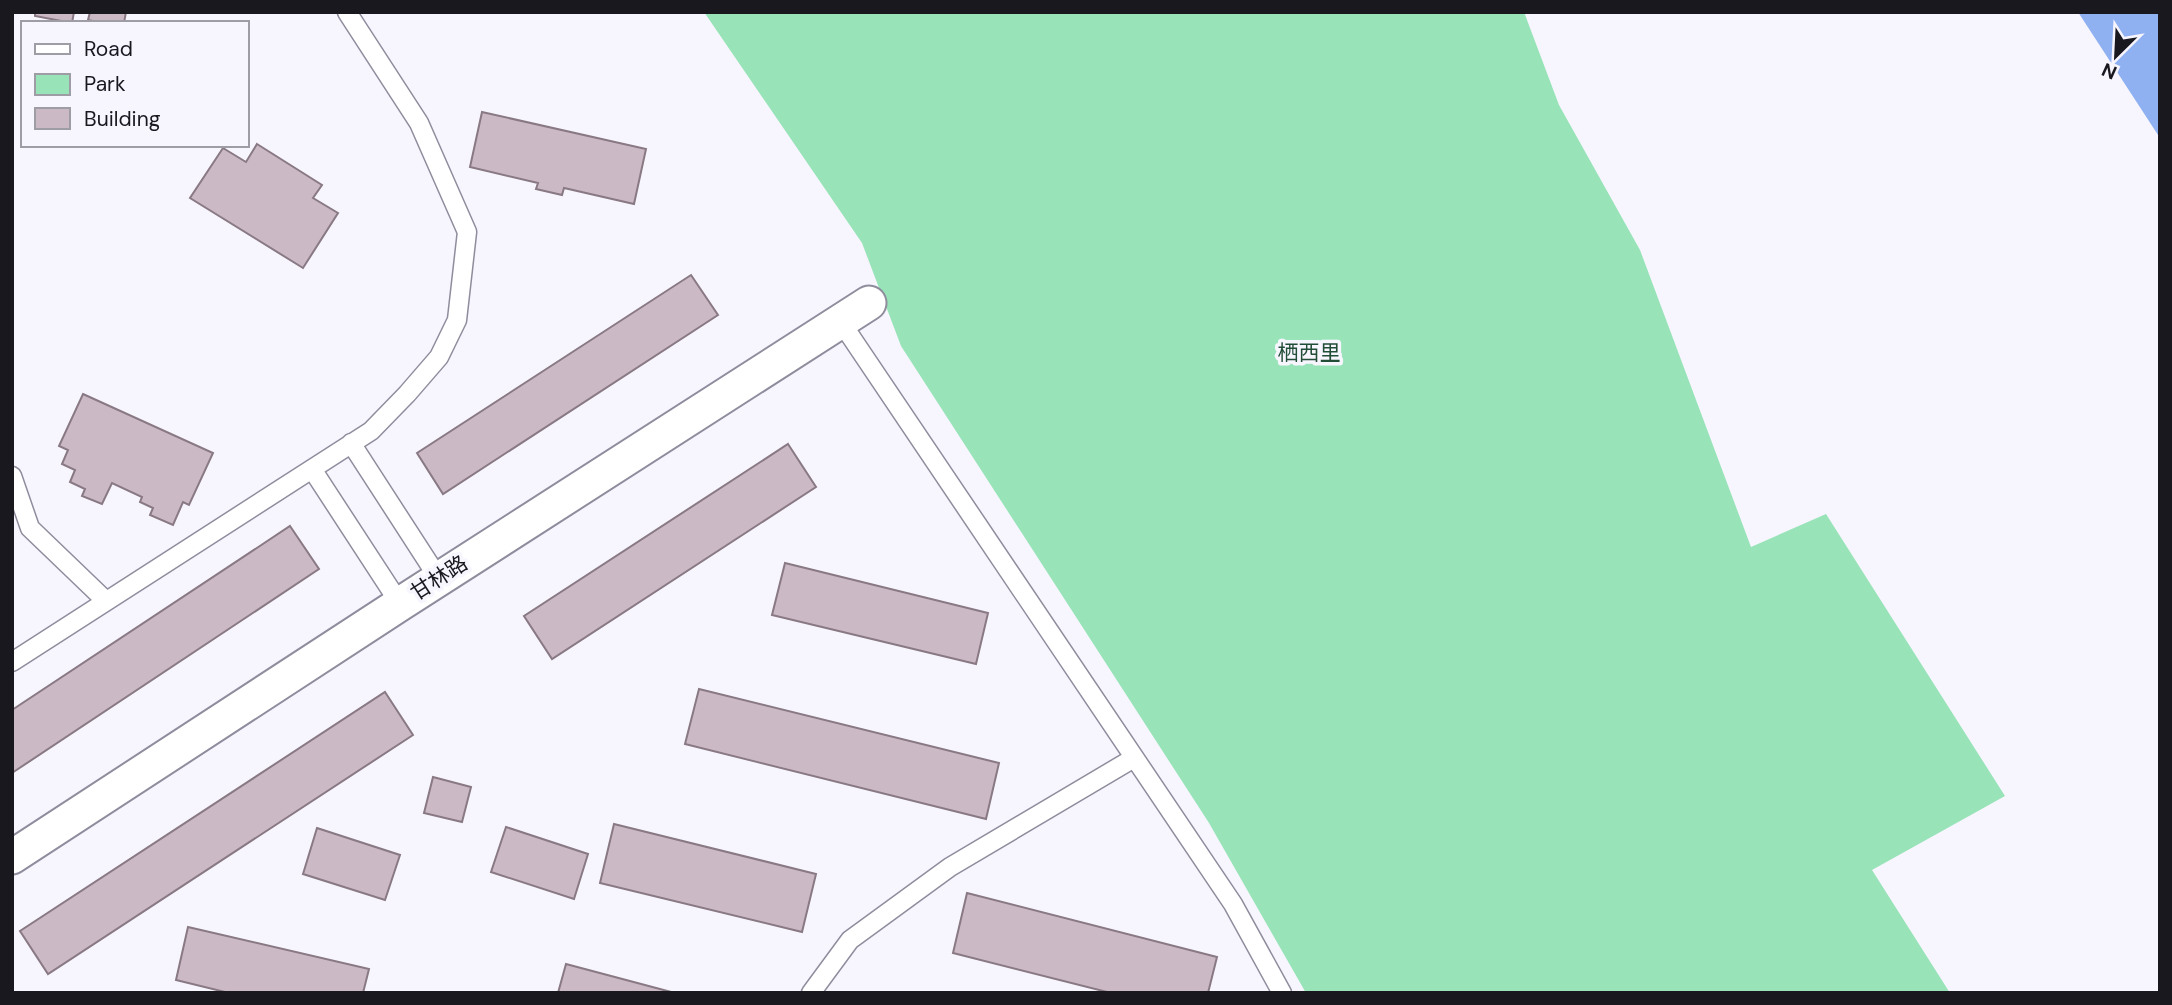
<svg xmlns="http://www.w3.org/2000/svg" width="2172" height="1005" font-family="'DM Sans','Noto Sans SC',sans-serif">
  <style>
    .green { fill: #99e3b8 }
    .water { fill: #8fb1f2 }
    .building { fill: #cbbac5; stroke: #897984; stroke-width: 2 }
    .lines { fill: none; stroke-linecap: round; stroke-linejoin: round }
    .service-casing { stroke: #8f8d9d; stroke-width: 21 }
    .minor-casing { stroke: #8f8d9d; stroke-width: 37 }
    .service { stroke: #fff; stroke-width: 18 }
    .minor { stroke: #fff; stroke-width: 33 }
    .labels { text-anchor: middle; stroke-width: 7; stroke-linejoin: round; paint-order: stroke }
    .park-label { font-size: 21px; fill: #224d36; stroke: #f7f6fe }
    .street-label { font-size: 21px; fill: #19181f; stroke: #f7f6fe }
  </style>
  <rect width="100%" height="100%" fill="#f7f6fe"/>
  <path class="green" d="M704 12H1524L1559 105 1640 250 1751 547 1826 514 2005 796 1872 870 1950 993H1306L1209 823 901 346 862 243Z"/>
  <path class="water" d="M2078 12H2160V138Z"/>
  <path class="building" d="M35 12H74L72 23 35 16Z
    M90 12H126L124 23H102L88 20Z
    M482 112 646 149 634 204 564 188 562 195 536 189 538 183 470 167Z
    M257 144 322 185 313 198 338 213 303 268 190 198 223 148 246 162Z
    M691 275 718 315 443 494 417 453Z
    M83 394 213 453 189 505 183 502 173 525 150 515 153 508 140 502 142 497 112 483 102 504 82 496 85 489 70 482 75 470 62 464 68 450 59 446Z
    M788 444 816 487 552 659 524 616Z
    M290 526 319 569 12 773V710Z
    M785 563 988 613 976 664 772 615Z
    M699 689 999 763 986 819 685 744Z
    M385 692 413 735 48 974 20 931Z
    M433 777 471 787 462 822 424 813Z
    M614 824 816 874 802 932 600 883Z
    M506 827 588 854 574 899 491 872Z
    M317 828 400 855 385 900 303 874Z
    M967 893 1217 957 1208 993H1111L953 953Z
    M188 927 369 969 363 993H229L176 980Z
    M566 964 675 993H558Z"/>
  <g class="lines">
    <g class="service-casing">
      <path id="service" d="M841 322 1233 904 1282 993
        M351 443 439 579
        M312 469 400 604
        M12 476 30 528 106 601
        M12 662 371 431 407 394 439 357 457 320 467 232 419 123 347 12
        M811 993 850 940 950 867 1134 758"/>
    </g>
    <g class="minor-casing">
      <path id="minor" d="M12 857 400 604 869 303"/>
    </g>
    <use href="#service" class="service"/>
    <use href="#minor" class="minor"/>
  </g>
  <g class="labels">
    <g class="park-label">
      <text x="1309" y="360">栖西里</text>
    </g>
    <g class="street-label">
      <text transform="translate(439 578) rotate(-33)" y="7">甘林路</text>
    </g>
  </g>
  <rect width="2172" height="1005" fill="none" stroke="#19181f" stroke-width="28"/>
  <rect x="21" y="21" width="228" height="126" fill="#f7f6fe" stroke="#9e9da5" stroke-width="2"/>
  <rect x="35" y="44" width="35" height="10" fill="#ffffff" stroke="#9e9da5" stroke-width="2"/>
  <text x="84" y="56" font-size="21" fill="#19181f">Road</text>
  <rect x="35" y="74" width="35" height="21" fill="#99e3b8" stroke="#9e9da5" stroke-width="2"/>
  <text x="84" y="91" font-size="21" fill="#19181f">Park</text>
  <rect x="35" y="108" width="35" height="21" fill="#cbbac5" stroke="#9e9da5" stroke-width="2"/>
  <text x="84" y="126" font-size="21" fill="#19181f">Building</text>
  <g transform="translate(2116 56) rotate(204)" stroke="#f7f6fe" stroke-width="5" paint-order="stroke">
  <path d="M0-5L12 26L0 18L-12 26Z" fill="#19181f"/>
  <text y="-10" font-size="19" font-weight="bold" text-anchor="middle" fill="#19181f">N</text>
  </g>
</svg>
